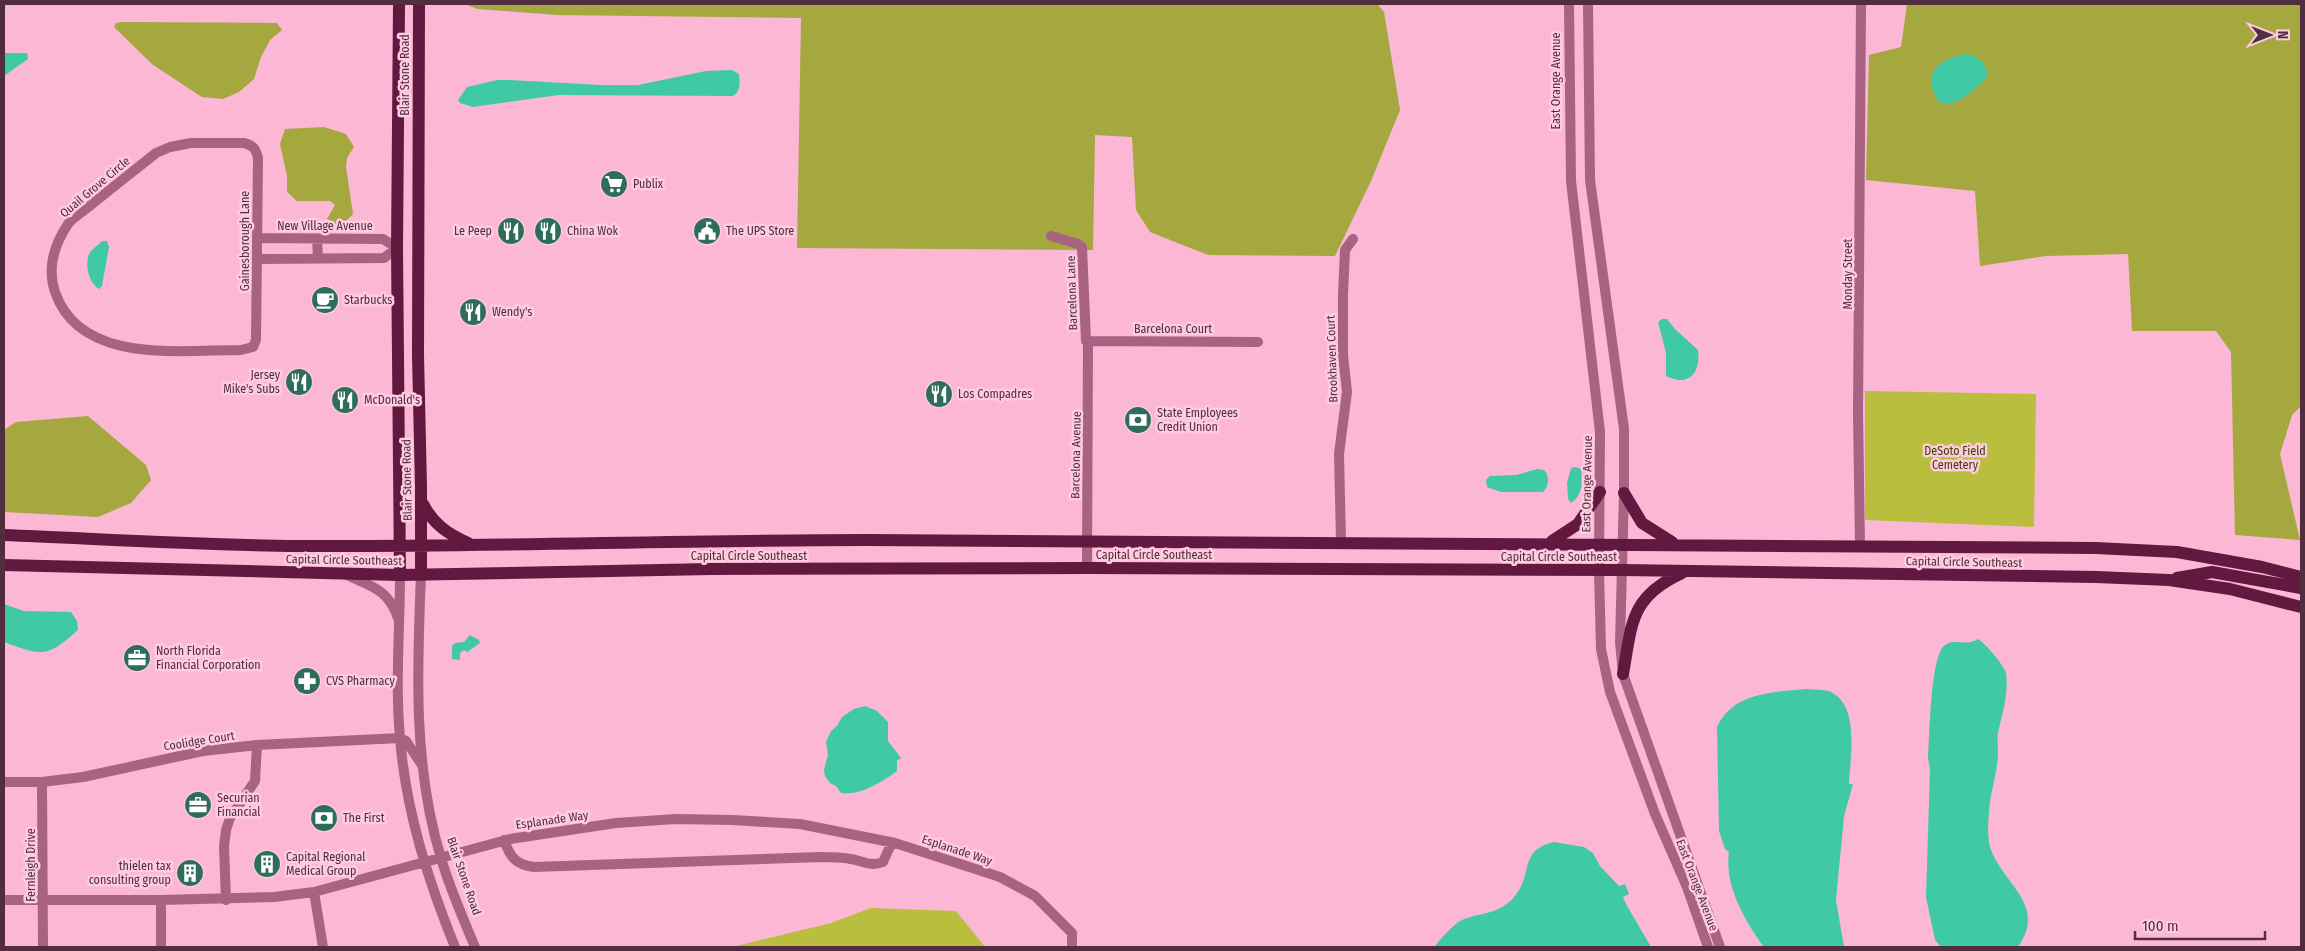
<svg xmlns="http://www.w3.org/2000/svg" width="2305" height="951" font-family="'Fira Sans Condensed',sans-serif">
  <style>
    .green { fill: #b9be3e }
    .forest { fill: #a4a83e }
    .water { fill: #40c9a5 }
    .lines { fill: none; stroke-linecap: round; stroke-linejoin: round }
    .minor { stroke: #a86282; stroke-width: 10 }
    .major { stroke: #611940; stroke-width: 12 }
    .labels { text-anchor: middle; stroke-width: 5; stroke-linejoin: round; paint-order: stroke }
    .street-label { font-size: 12px; fill: #502e3e; stroke: #ffcbe0 }
    .poi-label { font-size: 12px; fill: #502e3e; stroke: #ffcbe0; text-anchor: start }
    .park-label { font-size: 12px; fill: #3e4004; stroke: #ffcbe0 }
  </style>
  <rect width="100%" height="100%" fill="#fcb7d5"/>
  <path class="green" d="M1865 391 2036 394 2034 527 1865 520Z
    M871 908 956 911 985 947H732L831 923Z"/>
  <path class="forest" d="M464 4H1377L1384 12 1400 110 1371 181 1335 256 1208 255 1150 232 1136 210 1132 137 1095 135 1093 250 797 248 801 18 557 15 478 9Z
    M1907 4H2301V406L2292 415 2280 454 2300 540 2235 535 2231 352 2216 331H2132L2128 254 2046 256 1980 266 1975 191 1866 180 1869 55 1901 47Z
    M122 22 277 23 282 30 270 40 261 57 254 79 239 92 223 99 202 97 153 65 114 27 116 23Z
    M324 127 346 134 354 147 347 158 346 167 353 214 346 221 335 224 327 219 335 205 330 201H297L287 192V176L280 144 285 129Z
    M88 416 146 465 151 480 131 503 98 517 4 512V430L16 422Z"/>
  <path class="water" d="M4 53H27L28 59 4 76Z
    M1967 54C1980 58 1987 62 1987 77 1974 90 1960 105 1941 104 1919 76 1938 58 1967 54Z
    M732 70 739 74C740 83 741 91 733 96L559 95 473 107 460 103 458 100 467 87 497 80H509L601 85H638L706 71Z
    M102 241H107L109 247 102 286 99 289C88 282 84 263 90 252 93 248 99 245 102 241Z
    M1662 319H1667L1675 329 1698 350C1701 372 1689 388 1666 376V353L1658 322Z
    M1576 467 1581 469C1583 481 1582 497 1571 503L1568 499 1567 483 1571 468Z
    M1537 469 1544 470C1550 476 1549 487 1543 492H1501L1487 487 1486 480 1490 476 1516 475Z
    M4 604 24 611 71 612 77 621 78 630C47 658 42 656 4 642Z
    M470 635 479 640 480 643 467 652 464 650 460 653V660L452 659V646L455 643 464 642Z
    M1978 639C1985 643 2004 665 2006 673 2009 693 2002 715 1998 733 1997 740 1998 746 1998 752 1998 772 1990 792 1989 812 1988 824 1987 838 1991 850 2005 886 2047 905 2018 947H1941L1935 940 1926 897 1930 769 1928 758C1930 736 1930 656 1945 645 1955 638 1966 647 1978 639Z
    M1807 689C1815 690 1824 689 1831 692 1860 706 1850 758 1849 784H1853L1844 816 1836 900 1844 947H1764C1745 921 1724 885 1729 852L1725 849 1719 831 1717 727C1733 692 1774 692 1807 689Z
    M865 706 877 711 888 722V741L901 758 897 761V771C882 782 860 796 841 793L836 786 830 783 825 776 824 770 828 755 826 742 831 731 837 726 842 717 854 709Z
    M1554 842 1584 847 1593 853 1600 866 1619 886 1625 884 1629 894 1623 897 1626 904 1651 947H1434C1441 939 1452 925 1462 920 1481 912 1499 915 1514 897 1534 874 1518 850 1554 842Z"/>
  <g class="lines">
    <path class="minor" d="M1569 4 1571 181 1600 432 1599 571 1601 649 1610 692 1655 814 1687 887 1708 947
      M1588 4 1590 180 1624 429V493L1620 642 1623 674 1720 947
      M191 143H244C253 145 256 149 258 158L256 340 253 347 241 350C181 350 80 365 55 292 47 268 54 245 68 224 73 217 84 211 91 205 113 187 135 170 156 153L170 147Z
      M1051 236 1078 244 1082 247 1086 341
      M257 238 383 239 397 248 384 258 258 259
      M317 239 318 258
      M1341 540 1339 454 1347 392 1343 355V295L1345 250 1353 239
      M1860 545 1858 413 1861 4
      M1087 568 1088 341 1258 342
      M347 575C372 587 388 589 398 618
      M400 575C400 629 395 684 400 738 406 812 428 880 455 947
      M421 575C417 669 413 767 441 858 450 889 463 918 475 947
      M4 782H42L83 777 203 751 257 745 400 738 406 741 422 765
      M42 782 43 947
      M504 840C510 857 516 865 534 867L821 857C831 857 841 857 851 859 863 861 871 867 883 862L892 842
      M314 892 323 947
      M4 900H161L274 897 314 892 510 839 616 823 676 819 732 820 800 824 895 843 957 863 1000 877 1035 896 1072 933V945
      M161 900V947
      M226 900 224 846 226 830 230 818 255 781 257 745"/>
    <path class="major" d="M399 4 397 248 400 575
      M419 4 418 355 421 487V575
      M1624 493 1642 523 1672 542
      M423 504C433 524 448 534 468 543
      M4 535C102 539 200 545 298 546 487 547 677 540 866 540 1276 540 1686 543 2096 548L2177 552 2262 567 2301 577
      M1552 541 1578 524 1600 492
      M4 565 400 575 711 569 1087 568 1622 570 2096 577 2169 580 2230 589 2301 607
      M2177 578 2212 572 2301 588
      M1623 674C1632 623 1630 597 1682 573"/>
  </g>
  <defs>
    <g id="supermarket-disc" transform="scale(1.4375)"><circle r="9.5" fill="#2d6d5a" stroke="#ffcbe0"/><path d="M-6-5.5h2.5l.6 2H6L4.5 2H-2.5L-4.4-4H-6ZM-1.5 3.2a1.3 1.3 0 1 0 .1 0ZM3 3.2a1.3 1.3 0 1 0 .1 0Z" fill="#fff"/></g>
    <g id="restaurant-disc" transform="scale(1.4375)"><circle r="9.5" fill="#2d6d5a" stroke="#ffcbe0"/><path d="M-5-6h1v4h1v-4h1v4h1v-4h1v5L-1.5 .5V6h-2V.5L-5-1ZM5-6V6H3V1.5H1.5Q1.5-4 5-6Z" fill="#fff"/></g>
    <g id="civic-disc" transform="scale(1.4375)"><circle r="9.5" fill="#2d6d5a" stroke="#ffcbe0"/><path d="M-.6-6.5H3V-4.5H.6V-3L4-1V1h2V6H-6V1h2V-1L-.6-3ZM-1.2 2.5V6h2.4V2.5Z" fill="#fff"/></g>
    <g id="cafe-disc" transform="scale(1.4375)"><circle r="9.5" fill="#2d6d5a" stroke="#ffcbe0"/><path d="M-5.5-4.5H6V0H3Q3 3.5 0 3.5H-2.5Q-5.5 3.5-5.5 0ZM3-3.2v2h1.7v-2ZM-6 4.5H4V6H-6Z" fill="#fff"/></g>
    <g id="bank-disc" transform="scale(1.4375)"><circle r="9.5" fill="#2d6d5a" stroke="#ffcbe0"/><path d="M-6-4H6V4H-6ZM0-2.3a2.3 2.3 0 1 0 0 4.6a2.3 2.3 0 1 0 0-4.6Z" fill="#fff"/></g>
    <g id="office-disc" transform="scale(1.4375)"><circle r="9.5" fill="#2d6d5a" stroke="#ffcbe0"/><path d="M-6-3h4V-5.5h4V-3h4V5H-6ZM-1-4.5V-3h2v-1.5ZM-6 0V1H6V0Z" fill="#fff"/></g>
    <g id="pharmacy-disc" transform="scale(1.4375)"><circle r="9.5" fill="#2d6d5a" stroke="#ffcbe0"/><path d="M-2-6h4v4h4v4h-4v4h-4v-4h-4v-4h4Z" fill="#fff"/></g>
    <g id="building-disc" transform="scale(1.4375)"><circle r="9.5" fill="#2d6d5a" stroke="#ffcbe0"/><path d="M-4-6H4V6H1V3H-1V6H-4ZM-2.5-4.3h1.7v1.8h-1.7ZM.8-4.3h1.7v1.8H.8ZM-2.5-1h1.7V.8h-1.7ZM.8-1h1.7V.8H.8Z" fill="#fff"/></g>
  </defs>
  <g fill-rule="evenodd">
    <use href="#supermarket-disc" x="614" y="184"/>
    <use href="#restaurant-disc" x="511" y="231"/>
    <use href="#restaurant-disc" x="548" y="231"/>
    <use href="#civic-disc" x="707" y="231"/>
    <use href="#cafe-disc" x="325" y="300"/>
    <use href="#restaurant-disc" x="473" y="312"/>
    <use href="#restaurant-disc" x="299" y="382"/>
    <use href="#restaurant-disc" x="939" y="394"/>
    <use href="#restaurant-disc" x="345" y="400"/>
    <use href="#bank-disc" x="1138" y="420"/>
    <use href="#office-disc" x="137" y="658"/>
    <use href="#pharmacy-disc" x="307" y="681"/>
    <use href="#office-disc" x="198" y="805"/>
    <use href="#bank-disc" x="324" y="818"/>
    <use href="#building-disc" x="267" y="864"/>
    <use href="#building-disc" x="190" y="873"/>
  </g>
  <g class="labels">
    <g class="street-label">
      <text transform="translate(405 75) rotate(-90)" y="4">Blair Stone Road</text>
      <text transform="translate(1556 81) rotate(-90)" y="4">East Orange Avenue</text>
      <text transform="translate(95 187) rotate(-40)" y="4">Quail Grove Circle</text>
      <text x="325" y="230">New Village Avenue</text>
      <text transform="translate(245 241) rotate(-90)" y="4">Gainesborough Lane</text>
      <text transform="translate(1848 274) rotate(-90)" y="4">Monday Street</text>
      <text transform="translate(1072 293) rotate(-92)" y="4">Barcelona Lane</text>
      <text x="1173" y="333">Barcelona Court</text>
      <text transform="translate(1332 359) rotate(-92)" y="4">Brookhaven Court</text>
      <text transform="translate(1076 455) rotate(-89)" y="4">Barcelona Avenue</text>
      <text transform="translate(407 480) rotate(-91)" y="4">Blair Stone Road</text>
      <text transform="translate(1587 484) rotate(-89)" y="4">East Orange Avenue</text>
      <text x="1154" y="559">Capital Circle Southeast</text>
      <text x="749" y="560">Capital Circle Southeast</text>
      <text x="1559" y="561">Capital Circle Southeast</text>
      <text transform="translate(344 560) rotate(1)" y="4">Capital Circle Southeast</text>
      <text transform="translate(1964 562) rotate(1)" y="4">Capital Circle Southeast</text>
      <text transform="translate(199 741) rotate(-9)" y="4">Coolidge Court</text>
      <text transform="translate(552 820) rotate(-8)" y="4">Esplanade Way</text>
      <text transform="translate(957 850) rotate(18)" y="4">Esplanade Way</text>
      <text transform="translate(31 865) rotate(-90)" y="4">Fernleigh Drive</text>
      <text transform="translate(464 876) rotate(71)" y="4">Blair Stone Road</text>
      <text transform="translate(1697 885) rotate(69)" y="4">East Orange Avenue</text>
    </g>
    <g class="poi-label">
      <text x="633" y="188">Publix</text>
      <text x="492" y="235" text-anchor="end">Le Peep</text>
      <text x="567" y="235">China Wok</text>
      <text x="726" y="235">The UPS Store</text>
      <text x="344" y="304">Starbucks</text>
      <text x="492" y="316">Wendy's</text>
      <text x="280" y="379" text-anchor="end">Jersey<tspan x="280" dy="14">Mike's Subs</tspan></text>
      <text x="958" y="398">Los Compadres</text>
      <text x="364" y="404">McDonald's</text>
      <text x="1157" y="417">State Employees<tspan x="1157" dy="14">Credit Union</tspan></text>
      <text x="156" y="655">North Florida<tspan x="156" dy="14">Financial Corporation</tspan></text>
      <text x="326" y="685">CVS Pharmacy</text>
      <text x="217" y="802">Securian<tspan x="217" dy="14">Financial</tspan></text>
      <text x="343" y="822">The First</text>
      <text x="286" y="861">Capital Regional<tspan x="286" dy="14">Medical Group</tspan></text>
      <text x="171" y="870" text-anchor="end">thielen tax<tspan x="171" dy="14">consulting group</tspan></text>
    </g>
    <g class="park-label">
      <text x="1955" y="455">DeSoto Field<tspan x="1955" dy="14">Cemetery</tspan></text>
    </g>
  </g>
  <rect width="2305" height="951" fill="none" stroke="#502e3e" stroke-width="10"/>
  <g transform="translate(2270 35) rotate(90)" stroke="#ffcbe0" stroke-width="4" paint-order="stroke">
  <path d="M0-4L9 19L0 12L-9 19Z" fill="#502e3e"/>
  <text y="-8" font-size="14" font-weight="bold" text-anchor="middle" fill="#502e3e">N</text>
  </g>
  <path d="M2135 931v8h130v-8" fill="none" stroke="#502e3e" stroke-width="2.5"/>
  <text x="2142" y="931" font-size="15" fill="#502e3e" stroke="#ffcbe0" stroke-width="4" paint-order="stroke">100 m</text>
</svg>
